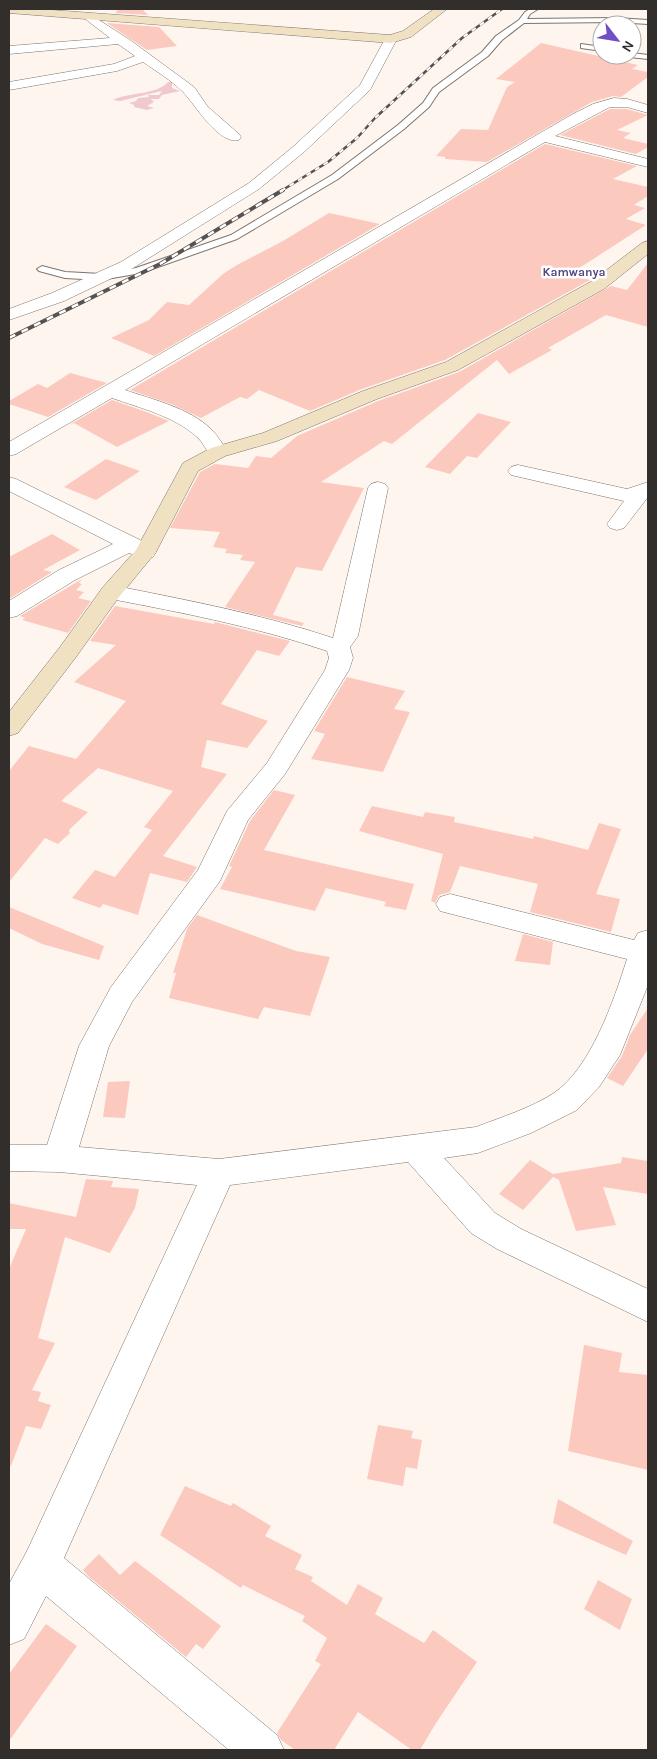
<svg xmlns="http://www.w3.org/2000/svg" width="657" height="1759" font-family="Karla,sans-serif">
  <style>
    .green { fill: #f0c9cf }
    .building { fill: #fcc9bf }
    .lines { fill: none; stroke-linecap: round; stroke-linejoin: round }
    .lane-casing { stroke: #7d746d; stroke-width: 2 }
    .street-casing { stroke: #7d746d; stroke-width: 1 }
    .secondary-casing { stroke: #7d746d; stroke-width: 1 }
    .lane { fill: #fff; fill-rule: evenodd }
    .street { fill: #fff; fill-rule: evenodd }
    .secondary { fill: #f0e1c3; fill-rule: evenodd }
    .rail-far1-casing { stroke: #57524f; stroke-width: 2.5 }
    .rail-casing { stroke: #57524f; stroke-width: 4 }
    .rail-far1 { stroke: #fff; stroke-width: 2; stroke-dasharray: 5; stroke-linecap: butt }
    .rail { stroke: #fff; stroke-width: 2.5; stroke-dasharray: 7; stroke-linecap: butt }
    .labels { text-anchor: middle; stroke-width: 5; stroke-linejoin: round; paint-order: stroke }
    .far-neighbourhood-label { font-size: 12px; font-weight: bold; fill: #554684; stroke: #fff }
  </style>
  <rect width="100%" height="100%" fill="#fef5ef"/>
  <path class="green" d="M168 82H172V88L180 91 162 95 159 99H151L154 102 147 106 154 108 147 110 134 107V105L129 103 136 101 138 98 149 97 148 95H159L162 91 120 101 113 100C128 92 157 95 168 82Z"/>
  <path class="building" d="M119 9H142L148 15 115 13Z
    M107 23 159 27 177 46 147 50Z
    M541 43 638 65 632 69 648 72V77L621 97 613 96 592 102 487 162 445 159V157L436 156 461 129 488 130 507 87 515 82 496 79Z
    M610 109H627L648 115 617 130 631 133 623 138 648 144V147L636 154 560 135Z
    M545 144 637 166 613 179 648 187V196L634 205 645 208 626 219 646 225 570 274 590 280 445 360 362 389 310 411 259 390 247 399 240 397 201 418 171 404 130 390Z
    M329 213 380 224 154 356 111 338 149 320 167 302 189 305 223 274 237 265 283 241Z
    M648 263V327L606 315 548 348 552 350 509 374 497 360 392 444 384 441 321 482 364 488 322 571 296 567 273 615 304 623 302 626 225 607 255 562 240 560 243 555 225 553 227 549 213 547 220 532 170 528 200 472 215 464 248 468 256 456 271 458 297 436 378 401 459 372 611 286 627 290Z
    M70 373 107 383 48 417 9 404V401L38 384 47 388Z
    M112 400 144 411 169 421 117 447 74 423 69 425Z
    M478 413 511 422 477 458 467 456 450 474 425 467Z
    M106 459 140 471 96 500 64 487Z
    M52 534 80 550 43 570 52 572 9 599V557Z
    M82 579 79 583 82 584 76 590 84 592 78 598 91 601 68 633 22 620 25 618 20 616Z
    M115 606 214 624 215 622 290 641 279 656 257 650 221 704 268 721 247 748 207 740 201 767 227 774 163 856 197 867 187 882 150 873 138 915 103 904 100 908 72 898 95 870 115 877 152 830 144 827 173 791 98 768 61 801 88 812 69 830 70 833 58 844 45 838 9 882V771L29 746 76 759 126 701 74 682 116 645 90 641Z
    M347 677 405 691 394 709 410 712 383 772 311 759 325 734 314 731Z
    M274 790 295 795 264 850 414 884 406 910 384 906 386 902 326 888 315 911 220 889 232 867 229 866 250 821Z
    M372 806 423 817 425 812 455 817 454 822 533 839 534 836 588 850 599 823 621 829 596 894 620 899 611 932 530 912 538 884 460 866 450 892 439 895 435 903 431 901 443 854 359 831Z
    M9 907 104 946 99 960 42 944 9 928Z
    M197 915 296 951 330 957 310 1016 264 1007 258 1019 169 998 176 973H173L187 929Z
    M523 934 553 942 550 965 515 961Z
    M648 1008V1049L623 1086 607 1078 622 1056 630 1035Z
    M130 1081 125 1118 103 1117 108 1082Z
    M622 1157 648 1161V1194L603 1187 616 1225 576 1231 559 1180 553 1177 523 1210 499 1194 530 1160 553 1174 621 1163Z
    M86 1179 113 1181 111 1187 139 1189 135 1208 110 1253 65 1237 38 1338 55 1343 32 1390 41 1392 38 1401 51 1405 41 1429 26 1426 11 1466 9 1465V1269L26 1229H9V1203L76 1217Z
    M584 1345 622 1353 619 1372 648 1375V1470L568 1451Z
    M378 1425 413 1431 411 1438 422 1440 417 1469 406 1467 403 1486 367 1479Z
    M185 1486 231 1506 233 1503 271 1526 265 1536 302 1555 295 1569 313 1577 311 1581 347 1605 358 1584 383 1598 375 1614 424 1643 433 1630 477 1662 436 1723 420 1750H412L358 1712 334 1750H295L281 1740 277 1733 321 1664 315 1661 327 1638 302 1621 305 1616 243 1585 241 1588 160 1535Z
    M558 1499 633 1541 626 1555 553 1523Z
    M99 1554 120 1575 135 1561 221 1626 203 1649 196 1644 186 1657 88 1576 83 1570Z
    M598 1580 632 1599 620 1630 584 1609Z
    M46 1624 77 1646 9 1741V1674Z"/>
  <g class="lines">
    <g class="lane-casing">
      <path id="lane" d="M530 9H538L530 14 527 19 616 18 648 20V24L616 22 524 23 502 40 488 56 439 92 429 107 404 129 338 179 237 239 141 273 101 280 65 278 39 271 37 269 42 266 65 272 101 274 136 268 231 235 332 175 398 125 423 103 433 88 482 52 496 36 519 20 525 12Z
        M581 44 602 47V51L581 48Z
        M632 53 648 55V59L629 57 628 55H632Z"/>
    </g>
    <g class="street-casing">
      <path id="street" d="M88 13 130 40 194 87 208 107 239 134 241 137 239 140C218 145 195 104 183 92 171 80 156 71 143 62L117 71 9 90V82L114 64 135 56 118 44 9 54V46L110 38 84 18 82 16Z
        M391 35 397 39 370 90 304 152 259 189 133 268 64 301 9 320V309L52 293 121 262 249 183 294 146 360 85 385 39Z
        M614 98 627 99 648 105V113L627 107H610L555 136 648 159V167L545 142 125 390C154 400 189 408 211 429 218 436 223 445 228 452L225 456 218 458 211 456C206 450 203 442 197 437 174 416 140 408 112 398L16 454 9 456V442L573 114 593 104Z
        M518 465 627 489 648 482V497L624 528 617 530 610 528 607 524 624 501 511 475 508 471 511 467Z
        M9 477 16 479 138 539 153 547 156 552 153 557 145 558 129 553 75 580 17 616 9 618V601L59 570 113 544 9 491Z
        M378 482 385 484 388 488 358 636 350 647 353 658 349 670 285 774 248 820 220 881 132 1002 109 1046 79 1147 219 1159 476 1127C502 1117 531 1108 554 1093 591 1068 614 1000 627 959L440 911 436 904 440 897 450 894 634 940 638 933 648 930V985L620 1055 599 1087 577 1110 531 1133 478 1153 444 1158 495 1213 521 1229 648 1289V1322L497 1249 471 1233 408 1162 230 1185 64 1558 277 1735 284 1750H229L46 1596 24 1639 9 1645V1584L27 1551 197 1185 59 1172 9 1171V1145H47L79 1046 111 987 198 870 227 811 267 763 325 670 329 658 327 651C257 627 184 613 111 599L103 597 100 592 103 587 111 585C186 600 261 614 333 638L368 488 371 484Z"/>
    </g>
    <g class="secondary-casing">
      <path id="secondary" d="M9 9H38L390 35 403 31 434 9H447L411 37 391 43 9 13Z
        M648 241V254L604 289 458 370 377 399 277 441 225 456 198 471 156 552 119 597 76 657 18 733 9 736V712L60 647 103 587 136 550 183 463 211 448 263 433 363 391 446 362 592 281 642 243Z"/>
    </g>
    <use href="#lane" class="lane"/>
    <use href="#street" class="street"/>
    <use href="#secondary" class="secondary"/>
    <g class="rail-far1-casing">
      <path id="rail-far1" d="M281 191 328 162 357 138 375 118 462 38 502 9"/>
    </g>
    <g class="rail-casing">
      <path id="rail" d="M9 338 160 264 283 190"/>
    </g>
    <use href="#rail-far1" class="rail-far1"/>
    <use href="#rail" class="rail"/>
  </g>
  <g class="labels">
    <g class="far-neighbourhood-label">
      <text x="574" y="276">Kamwanya</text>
    </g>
  </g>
  <rect width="657" height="1759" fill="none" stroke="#322e2b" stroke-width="20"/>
  <g transform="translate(617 40) rotate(121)"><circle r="24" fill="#ffffff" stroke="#adabaa"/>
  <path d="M0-4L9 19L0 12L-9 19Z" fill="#714dc6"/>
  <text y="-8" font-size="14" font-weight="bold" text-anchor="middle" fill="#322e2b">N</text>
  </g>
</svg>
